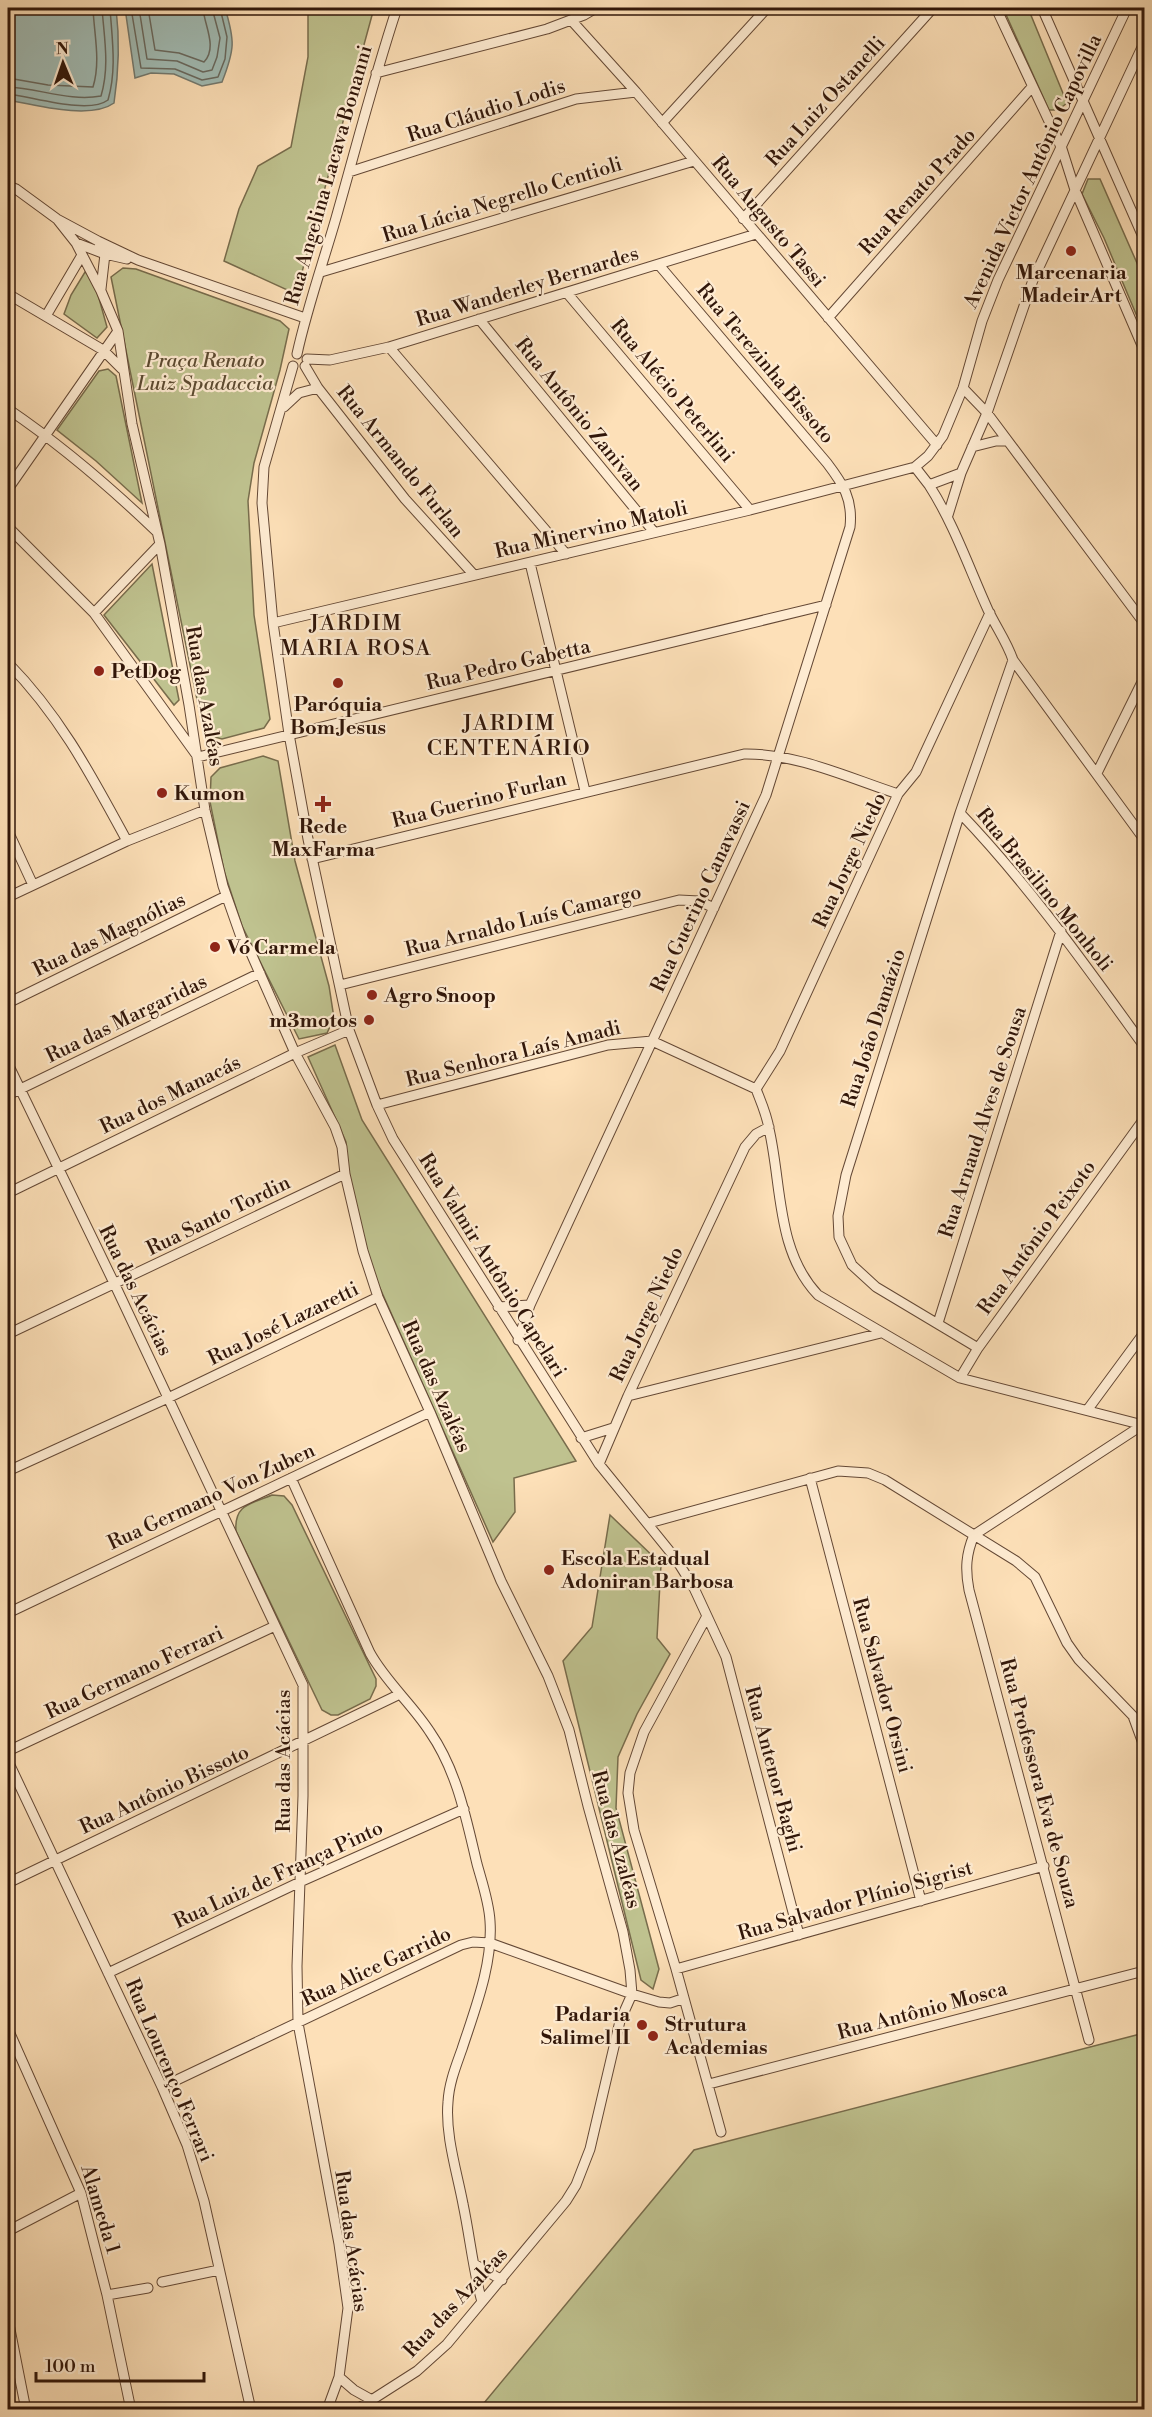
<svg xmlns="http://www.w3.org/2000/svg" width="1152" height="2417" font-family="'Libre Bodoni',serif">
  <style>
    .green { fill: #bfc28f; stroke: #786c4c; stroke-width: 1.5 }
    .water { fill: #a1bcb5; stroke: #747a70; stroke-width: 1.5 }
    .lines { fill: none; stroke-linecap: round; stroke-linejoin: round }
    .shore { stroke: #69695f; stroke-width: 1.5 }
    .street-casing { stroke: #644835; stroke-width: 11 }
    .street { stroke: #feebd1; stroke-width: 9 }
    .poi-dot { fill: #8f2418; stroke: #feebd1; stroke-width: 2 }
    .labels { text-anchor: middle; stroke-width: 4.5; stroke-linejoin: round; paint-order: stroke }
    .street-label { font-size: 20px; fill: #311609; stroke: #feebd1 }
    .poi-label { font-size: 20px; font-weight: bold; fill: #311609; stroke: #feebd1; text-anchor: start }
    .park-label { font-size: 20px; font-style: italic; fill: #5c4a31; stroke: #feebd1 }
    .quarter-label { font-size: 22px; letter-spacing: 1.5px; fill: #311609; stroke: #feebd1 }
  </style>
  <rect width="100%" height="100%" fill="#fde0b8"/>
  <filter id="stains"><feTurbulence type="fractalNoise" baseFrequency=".00333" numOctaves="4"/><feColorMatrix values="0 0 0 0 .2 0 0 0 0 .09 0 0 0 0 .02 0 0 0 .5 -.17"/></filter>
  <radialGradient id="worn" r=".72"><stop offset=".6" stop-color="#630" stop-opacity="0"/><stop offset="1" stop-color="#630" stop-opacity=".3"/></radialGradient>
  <path class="green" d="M308 8H374L296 294 224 261 239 209 258 166 291 147 308 57Z
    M1003 8H1028L1067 103 1058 110H1049Z
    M1088 179H1100L1144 279V333L1104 238 1082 194Z
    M123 268 136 269 280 321 289 329 280 370 254 463 248 501 254 615 270 719 264 728 222 739 204 734 111 277Z
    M85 272 93 277 107 327 97 338 64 314 71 295Z
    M108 369 116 376 142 503 96 461 57 430 99 371Z
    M152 564 179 700 174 705 104 615Z
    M263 756 278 761 295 861 329 986 334 1018 327 1033 299 1039 242 926 224 871 210 802 211 777 220 768Z
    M335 1045 362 1120 576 1461 514 1478 515 1512 493 1542 363 1250 347 1174 346 1142 308 1057Z
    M272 1495 284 1496 292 1505 376 1679V1686L370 1699 338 1715H331L322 1710 236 1531C234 1504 251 1504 272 1495Z
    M610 1515 661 1564 657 1638 670 1654 637 1714 618 1757 616 1808 659 1969 653 1989 641 1980 563 1661 592 1627Z
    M1144 2033V2409H479L694 2150Z"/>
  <path class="water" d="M8 8H116C120 41 119 70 114 103 91 120 35 105 8 100Z
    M125 8H225C235 41 235 49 222 82L202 86 174 74 151 73 135 78Z"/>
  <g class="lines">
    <path class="shore" d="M131 8 141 68 175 69 202 80 218 77 225 59 227 37 220 8
      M139 8 147 59 177 61 203 72 212 70 217 57 220 38 212 8
      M148 8 155 50 179 53 204 62C218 47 204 25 203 8
      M8 78 48 85 93 87C101 61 94 34 93 8
      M8 87C38 88 70 102 101 96 110 66 104 37 102 8
      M8 94C31 96 88 115 108 100 117 69 112 39 110 8"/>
    <g class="street-casing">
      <path id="street" d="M996 8 1062 149 1075 190 1144 350
        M1042 8 1144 239
        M572 21 636 92 937 445
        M376 73 547 29 584 15 596 8
        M662 123 767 8
        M349 172 576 99 636 92
        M8 186 16 189 57 219 98 241 105 254 101 289
        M57 219 76 243 101 291 118 331 132 424 160 544 189 705 205 810 223 886 242 940 250 951 295 1053 335 1127 342 1147 345 1174 363 1251 378 1297 430 1412 501 1581 548 1676 569 1730 588 1806 623 1932 630 1970 632 1994 620 2021 590 2149 576 2185 566 2201 447 2344 417 2371 356 2410
        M743 219 933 8
        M98 241 138 260 305 318
        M76 243 105 254 127 259
        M321 272 694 161
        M567 293 750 510
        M8 294 103 350 122 369
        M46 316 82 255
        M828 318 1032 87
        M479 319 654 532
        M389 347 566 554
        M297 354C307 308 323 263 336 218 356 148 374 77 397 8
        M307 359 330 360 389 347 756 234
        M293 366 264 467 262 503 273 623 289 734 308 839 349 1030 377 1105 393 1139 599 1464 676 1559 694 1588 726 1657 799 1935
        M305 366 318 388 405 499 474 575
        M963 388 987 413 1144 623
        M284 407 299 393 318 388
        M8 409C61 445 109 486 156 531
        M972 447 996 441H1006
        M961 473 929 485 915 467 928 456 943 436 963 388 982 321 998 280 1127 8
        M929 485C954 524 969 568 988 610 996 627 1007 642 1013 660L1144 839
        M8 489 118 331
        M948 515 961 473 987 413 1033 280 1144 43
        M8 527 94 613 198 757 826 605
        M530 563 585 791
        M94 613 160 544
        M273 623 750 510 915 467
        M8 663C61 717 91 775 127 841
        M1097 773 1144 678
        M960 813C1029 885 1086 966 1144 1046
        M8 831 33 885
        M312 859 744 754C796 753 849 778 898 794
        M8 897 127 841 205 810
        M340 985 679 900 699 901 714 908
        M8 1003 226 896
        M8 1064 115 1285 303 1685V1796L297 1966 298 2023 339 2244 348 2308 339 2377 327 2410
        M756 1089C761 1102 767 1115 769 1129 782 1185 776 1251 818 1295L960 1378 1143 1425
        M756 1089 780 1051 898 794 916 772 990 613
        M8 1095 260 973
        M377 1105 608 1045 652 1041 756 1089
        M8 1193 295 1053 349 1030
        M498 1307 530 1305
        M938 1323 1061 931
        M8 1334 345 1174
        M518 1340 530 1305 766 795 850 527C853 499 843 484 827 463L659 265
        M978 1348 876 1287 852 1265 839 1237 838 1216 846 1175 960 813 1013 660
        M960 1378 978 1348 1144 1119
        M628 1396 881 1333
        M1088 1409 1144 1333
        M581 1438 613 1428
        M599 1464 628 1396 745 1147 756 1134 769 1127
        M8 1471 168 1398 378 1297
        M291 1478 370 1653C386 1682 412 1704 430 1732 457 1771 466 1818 477 1864 482 1882 489 1902 490 1921 493 1964 475 2009 462 2049 456 2066 449 2083 448 2102 445 2135 457 2172 463 2204 470 2237 473 2270 482 2302
        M810 1478 921 1901
        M649 1523 838 1471 868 1473 885 1480 1016 1561 1035 1577 1067 1643 1079 1660 1133 1716 1144 1746
        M974 1535C966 1554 965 1569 969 1590L1089 2040
        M974 1535 1144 1424
        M8 1613 430 1412
        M707 1616 644 1732 630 1773 628 1793 634 1830 676 1969 721 2132
        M8 1751 275 1626
        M8 1761 162 2087 187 2145 204 2201 251 2410
        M8 1883 400 1694
        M676 1969 1044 1866
        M108 1973 300 1882 464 1809
        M8 2029 81 2193 107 2295 131 2410
        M709 2084 1144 1971
        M162 2087 461 1945 473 1942 490 1943 632 1994 659 2002 670 2003 682 1999
        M8 2231 81 2193
        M474 2264 502 2280
        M162 2282 219 2270
        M107 2295 148 2288
        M8 2319 26 2410
        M339 2377 354 2390 372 2400"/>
    </g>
    <use href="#street" class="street"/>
  </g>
  <g class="poi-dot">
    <circle cx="1071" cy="251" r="6"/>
    <circle cx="99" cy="671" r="6"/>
    <circle cx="338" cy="683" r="6"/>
    <circle cx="162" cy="793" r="6"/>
    <path d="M320 795h6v6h6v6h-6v6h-6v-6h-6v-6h6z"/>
    <circle cx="215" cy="947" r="6"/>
    <circle cx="372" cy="995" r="6"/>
    <circle cx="369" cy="1020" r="6"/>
    <circle cx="549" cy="1570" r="6"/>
    <circle cx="642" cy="2025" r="6"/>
    <circle cx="653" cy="2036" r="6"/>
  </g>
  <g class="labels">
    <g class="street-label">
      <text transform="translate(825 101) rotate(-48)" y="7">Rua Luiz Ostanelli</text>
      <text transform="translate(486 110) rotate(-18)" y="7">Rua Cláudio Lodis</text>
      <text transform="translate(1032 171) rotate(-65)" y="7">Avenida Victor Antônio Capovilla</text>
      <text transform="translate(328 175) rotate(-74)" y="7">Rua Angelina Lacava Bonanni</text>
      <text transform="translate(917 191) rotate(-48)" y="7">Rua Renato Prado</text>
      <text transform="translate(502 199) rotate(-17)" y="7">Rua Lúcia Negrello Centioli</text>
      <text transform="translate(769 221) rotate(50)" y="7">Rua Augusto Tassi</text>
      <text transform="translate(527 286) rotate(-17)" y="7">Rua Wanderley Bernardes</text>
      <text transform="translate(766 363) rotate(50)" y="7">Rua Terezinha Bissoto</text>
      <text transform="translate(673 390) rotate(50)" y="7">Rua Alécio Peterlini</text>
      <text transform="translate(580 414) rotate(51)" y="7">Rua Antônio Zanivan</text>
      <text transform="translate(401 461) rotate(51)" y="7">Rua Armando Furlan</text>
      <text transform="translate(591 529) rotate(-13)" y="7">Rua Minervino Matoli</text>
      <text transform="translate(508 664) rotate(-13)" y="7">Rua Pedro Gabetta</text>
      <text transform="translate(205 696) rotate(80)" y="7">Rua das Azaléas</text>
      <text transform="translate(479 799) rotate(-14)" y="7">Rua Guerino Furlan</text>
      <text transform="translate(849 860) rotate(-65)" y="7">Rua Jorge Niedo</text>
      <text transform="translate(1045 889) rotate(51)" y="7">Rua Brasilino Monholi</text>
      <text transform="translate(700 896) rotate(-65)" y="7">Rua Guerino Canavassi</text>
      <text transform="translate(523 920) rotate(-14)" y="7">Rua Arnaldo Luís Camargo</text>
      <text transform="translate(109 934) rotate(-26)" y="7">Rua das Magnólias</text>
      <text transform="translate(126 1018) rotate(-26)" y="7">Rua das Margaridas</text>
      <text transform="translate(873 1028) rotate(-72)" y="7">Rua João Damázio</text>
      <text transform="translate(513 1053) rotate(-14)" y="7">Rua Senhora Laís Amadi</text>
      <text transform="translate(170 1094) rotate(-26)" y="7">Rua dos Manacás</text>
      <text transform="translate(982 1122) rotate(-72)" y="7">Rua Arnaud Alves de Sousa</text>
      <text transform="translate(218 1215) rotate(-26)" y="7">Rua Santo Tordin</text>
      <text transform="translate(1036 1237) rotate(-54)" y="7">Rua Antônio Peixoto</text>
      <text transform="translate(493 1265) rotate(58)" y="7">Rua Valmir Antônio Capelari</text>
      <text transform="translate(136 1290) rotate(64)" y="7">Rua das Acácias</text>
      <text transform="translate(646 1314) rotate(-65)" y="7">Rua Jorge Niedo</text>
      <text transform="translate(283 1323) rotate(-26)" y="7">Rua José Lazaretti</text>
      <text transform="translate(437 1386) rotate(66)" y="7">Rua das Azaléas</text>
      <text transform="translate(211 1496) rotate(-25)" y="7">Rua Germano Von Zuben</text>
      <text transform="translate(134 1672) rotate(-25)" y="7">Rua Germano Ferrari</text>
      <text transform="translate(883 1685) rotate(75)" y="7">Rua Salvador Orsini</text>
      <text transform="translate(283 1761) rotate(-90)" y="7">Rua das Acácias</text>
      <text transform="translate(774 1769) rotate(75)" y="7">Rua Antenor Baghi</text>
      <text transform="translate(1040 1783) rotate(75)" y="7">Rua Professora Eva de Souza</text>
      <text transform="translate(164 1789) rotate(-25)" y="7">Rua Antônio Bissoto</text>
      <text transform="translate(617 1839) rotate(75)" y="7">Rua das Azaléas</text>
      <text transform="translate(278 1874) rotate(-25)" y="7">Rua Luiz de França Pinto</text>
      <text transform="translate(855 1900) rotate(-16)" y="7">Rua Salvador Plínio Sigrist</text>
      <text transform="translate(376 1966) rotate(-25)" y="7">Rua Alice Garrido</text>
      <text transform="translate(922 2010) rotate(-15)" y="7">Rua Antônio Mosca</text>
      <text transform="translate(170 2070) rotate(67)" y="7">Rua Lourenço Ferrari</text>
      <text transform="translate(101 2209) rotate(73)" y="7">Alameda 1</text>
      <text transform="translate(352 2241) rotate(82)" y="7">Rua das Acácias</text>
      <text transform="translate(455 2302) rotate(-47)" y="7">Rua das Azaléas</text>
    </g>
    <g class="poi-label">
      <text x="1071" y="279" text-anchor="middle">Marcenaria<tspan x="1071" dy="23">MadeirArt</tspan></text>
      <text x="111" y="678">PetDog</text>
      <text x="338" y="711" text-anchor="middle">Paróquia<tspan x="338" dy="23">Bom Jesus</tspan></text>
      <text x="174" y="800">Kumon</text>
      <text x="323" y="833" text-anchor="middle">Rede<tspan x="323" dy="23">MaxFarma</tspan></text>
      <text x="227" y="954">Vó Carmela</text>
      <text x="384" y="1002">Agro Snoop</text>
      <text x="357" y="1027" text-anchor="end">m3motos</text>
      <text x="561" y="1565">Escola Estadual<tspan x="561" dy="23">Adoniran Barbosa</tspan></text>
      <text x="630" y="2021" text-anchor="end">Padaria<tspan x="630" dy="23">Salimel II</tspan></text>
      <text x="665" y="2031">Strutura<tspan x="665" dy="23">Academias</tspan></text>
    </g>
    <g class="park-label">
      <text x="205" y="367">Praça Renato<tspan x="205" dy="23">Luiz Spadaccia</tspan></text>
    </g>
    <g class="quarter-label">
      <text x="356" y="630">JARDIM<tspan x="356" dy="25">MARIA ROSA</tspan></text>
      <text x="509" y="730">JARDIM<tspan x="509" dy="25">CENTENÁRIO</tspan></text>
    </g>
  </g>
  <rect width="1152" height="2417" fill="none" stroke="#fde0b8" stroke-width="30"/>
  <rect x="9" y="9" width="1134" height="2399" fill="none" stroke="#311609" stroke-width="3"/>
  <rect x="15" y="15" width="1122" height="2387" fill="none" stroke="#311609" stroke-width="1.5"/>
  <g transform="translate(63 63) rotate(358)" stroke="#feebd1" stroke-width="4.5" paint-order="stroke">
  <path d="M0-4.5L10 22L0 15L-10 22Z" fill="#311609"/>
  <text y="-9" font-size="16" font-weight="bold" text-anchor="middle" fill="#311609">N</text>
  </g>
  <path d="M36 2372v9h168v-9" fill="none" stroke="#311609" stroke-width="3"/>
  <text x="45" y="2372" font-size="18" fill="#311609" stroke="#feebd1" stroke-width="4.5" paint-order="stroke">100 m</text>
  <rect width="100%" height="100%" filter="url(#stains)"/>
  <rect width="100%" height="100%" fill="url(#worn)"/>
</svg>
